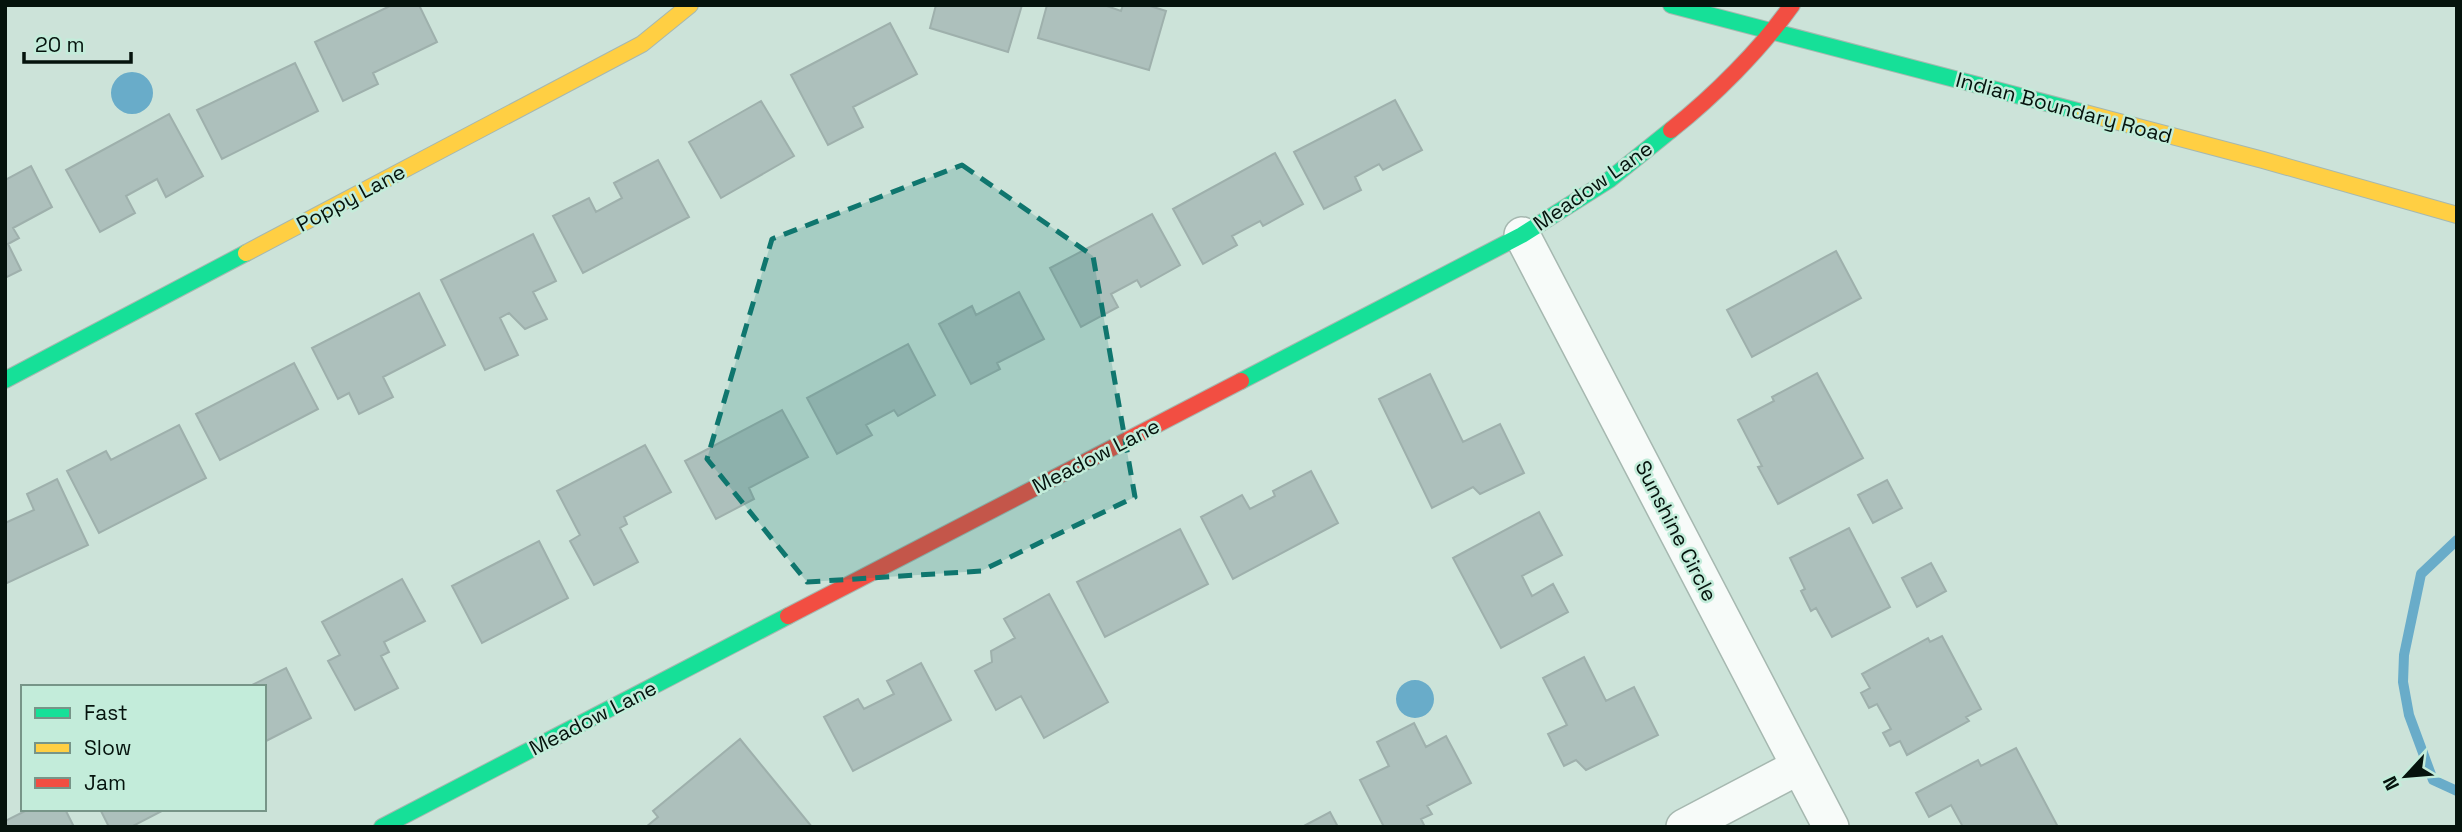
<svg xmlns="http://www.w3.org/2000/svg" width="2462" height="832" font-family="'Space Grotesk',sans-serif">
  <style>
    .water { fill: #69acc9 }
    .lines { fill: none; stroke-linecap: round; stroke-linejoin: round }
    .stream { stroke: #69acc9; stroke-width: 10 }
    .building { fill: #adc0bc; stroke: #9eb0ac; stroke-width: 2 }
    .street-casing { stroke: #a6b8b0; stroke-width: 38 }
    .fast-casing { stroke: #a6b8b0; stroke-width: 18 }
    .slow-casing { stroke: #a6b8b0; stroke-width: 18 }
    .jam-casing { stroke: #a6b8b0; stroke-width: 18 }
    .street { stroke: #f7fbf9; stroke-width: 35 }
    .fast { stroke: #16e098; stroke-width: 16 }
    .slow { stroke: #ffcf43; stroke-width: 16 }
    .jam { stroke: #f24e42; stroke-width: 16 }
    .marked { fill: #0f766e; fill-opacity: 0.2; stroke: #0f766e; stroke-width: 5; stroke-dasharray: 14 9; stroke-linejoin: round }
    .labels { text-anchor: middle; stroke-width: 5; stroke-linejoin: round; paint-order: stroke }
    .street-label { font-size: 21px; fill: #05130d; stroke: #c3ecda }
  </style>
  <rect width="100%" height="100%" fill="#cce3d9"/>
  <path class="water" d="M111 93a21 21 0 1 1 42 0a21 21 0 1 1-42 0Z
    M1396 699a19 19 0 1 1 38 0a19 19 0 1 1-38 0Z"/>
  <g class="lines">
    <path class="stream" d="M2457 540 2421 574 2404 655 2403 682 2409 715 2433 780 2457 791"/>
  </g>
  <path class="building" d="M392 5H419L437 42 373 73 378 84 343 101 315 42Z
    M936 5H1022L1008 52 930 28Z
    M1047 5H1104L1121 11 1123 5H1147L1166 11 1149 70 1038 38Z
    M890 23 917 74 853 107 863 127 828 145 791 75Z
    M295 63 318 111 222 159 197 110Z
    M1395 100 1422 150 1383 170 1379 164 1355 177 1361 190 1324 209 1294 152Z
    M761 101 794 156 721 198 689 142Z
    M169 114 203 176 166 197 157 179 126 196 135 213 100 232 66 170Z
    M1275 153 1303 204 1263 226 1260 221 1232 236 1237 245 1203 264 1173 209Z
    M658 160 689 217 583 273 553 216 589 198 596 212 622 198 614 183Z
    M31 166 52 207 13 228 19 238 8 244 21 270 5 278V180Z
    M1152 214 1180 265 1141 287 1137 280 1111 294 1118 307 1081 327 1050 268Z
    M533 234 556 281 533 292 547 319 525 329 509 313 500 318 518 355 485 370 441 280Z
    M1836 251 1861 298 1752 357 1727 310Z
    M1019 292 1044 339 997 363 1000 369 971 384 939 324 972 306 976 315Z
    M419 293 445 345 383 377 393 397 359 414 349 393 338 399 312 348Z
    M908 344 935 395 898 416 894 410 866 425 872 435 837 454 807 398Z
    M294 363 318 409 220 460 196 414Z
    M1817 373 1863 458 1778 504 1758 467 1762 466 1738 420 1774 401 1772 397Z
    M1430 374 1463 442 1500 424 1524 473 1480 494 1473 487 1432 508 1379 399Z
    M782 410 808 457 749 488 754 499 716 519 685 461Z
    M179 425 206 478 99 533 67 471 106 451 111 460Z
    M645 445 671 492 624 517 627 524 620 528 638 562 594 585 570 541 580 535 557 491Z
    M1311 471 1338 523 1233 579 1201 517 1242 495 1250 509 1275 496 1273 491Z
    M57 479 88 545 5 584V523L34 510 27 494Z
    M1887 480 1902 508 1873 523 1858 495Z
    M1539 512 1562 555 1522 576 1532 596 1553 584 1568 612 1501 648 1453 558Z
    M1849 528 1890 607 1832 637 1816 608 1811 611 1801 591 1805 589 1790 558Z
    M1180 529 1208 584 1105 637 1077 582Z
    M539 541 568 598 482 643 452 586Z
    M1931 563 1946 591 1917 607 1902 578Z
    M402 579 425 621 384 642 389 652 381 656 398 688 355 710 328 661 340 655 322 622Z
    M1049 594 1108 702 1044 738 1021 696 996 710 975 671 992 662 991 651 1015 638 1004 619Z
    M1942 636 1981 709 1966 717 1969 721 1907 755 1900 741 1890 746 1883 733 1891 729 1877 704 1869 708 1861 693 1870 688 1862 674 1928 638 1930 642Z
    M1584 657 1606 701 1634 687 1658 735 1586 770 1576 760 1564 766 1548 734 1567 725 1543 678Z
    M921 663 951 720 853 771 824 717 858 699 864 709 894 694 887 681Z
    M286 668 311 718 264 742V687H248Z
    M1414 723 1426 747 1446 736 1471 783 1427 806 1432 814 1421 819 1425 827H1381L1383 825 1360 780 1389 766 1377 742Z
    M740 739 812 827H646L658 817 653 811Z
    M2016 748 2058 827H1963L1951 805 1929 817 1916 793 1978 760 1981 766Z
    M29 809H65L74 827H5V821Z
    M100 809H164V810L131 827H109Z
    M1330 812 1338 827H1302Z"/>
  <g class="lines">
    <g class="street-casing">
      <path id="street" d="M1522 235 1831 827
        M1684 827 1798 767"/>
    </g>
    <g class="fast-casing">
      <path id="fast" d="M1671 5 2085 113
        M5 380 246 253
        M1241 381 1522 235 1609 180 1671 130
        M382 827 788 616"/>
    </g>
    <g class="slow-casing">
      <path id="slow" d="M2085 113 2263 160 2457 215
        M246 253 642 44 690 5"/>
    </g>
    <g class="jam-casing">
      <path id="jam" d="M1671 130C1714 96 1760 50 1792 5
        M788 616 1241 381"/>
    </g>
    <use href="#street" class="street"/>
    <use href="#fast" class="fast"/>
    <use href="#slow" class="slow"/>
    <use href="#jam" class="jam"/>
  </g>
  <path class="marked" d="M962 165 1093 256 1135 497 981 571 807 582 707 459 772 239Z"/>
  <g class="labels">
    <g class="street-label">
      <text transform="translate(2064 108) rotate(15)" y="7">Indian Boundary Road</text>
      <text transform="translate(1593 186) rotate(-35)" y="7">Meadow Lane</text>
      <text transform="translate(351 198) rotate(-28)" y="7">Poppy Lane</text>
      <text transform="translate(1096 456) rotate(-27)" y="7">Meadow Lane</text>
      <text transform="translate(1676 531) rotate(63)" y="7">Sunshine Circle</text>
      <text transform="translate(593 718) rotate(-27)" y="7">Meadow Lane</text>
    </g>
  </g>
  <rect width="2462" height="832" fill="none" stroke="#05130d" stroke-width="14"/>
  <rect x="21" y="685" width="245" height="126" fill="#c3ecda" stroke="#779588" stroke-width="2"/>
  <rect x="35" y="708" width="35" height="10" fill="#16e098" stroke="#779588" stroke-width="2"/>
  <text x="84" y="720" font-size="21" fill="#05130d">Fast</text>
  <rect x="35" y="743" width="35" height="10" fill="#ffcf43" stroke="#779588" stroke-width="2"/>
  <text x="84" y="755" font-size="21" fill="#05130d">Slow</text>
  <rect x="35" y="778" width="35" height="10" fill="#f24e42" stroke="#779588" stroke-width="2"/>
  <text x="84" y="790" font-size="21" fill="#05130d">Jam</text>
  <g transform="translate(2406 776) rotate(244)" stroke="#c3ecda" stroke-width="5" paint-order="stroke">
  <path d="M0-5L12 26L0 18L-12 26Z" fill="#05130d"/>
  <text y="-10" font-size="19" font-weight="bold" text-anchor="middle" fill="#05130d">N</text>
  </g>
  <path d="M24 52v10h107v-10" fill="none" stroke="#05130d" stroke-width="3.5"/>
  <text x="35" y="52" font-size="21" fill="#05130d" stroke="#c3ecda" stroke-width="5" paint-order="stroke">20 m</text>
</svg>
